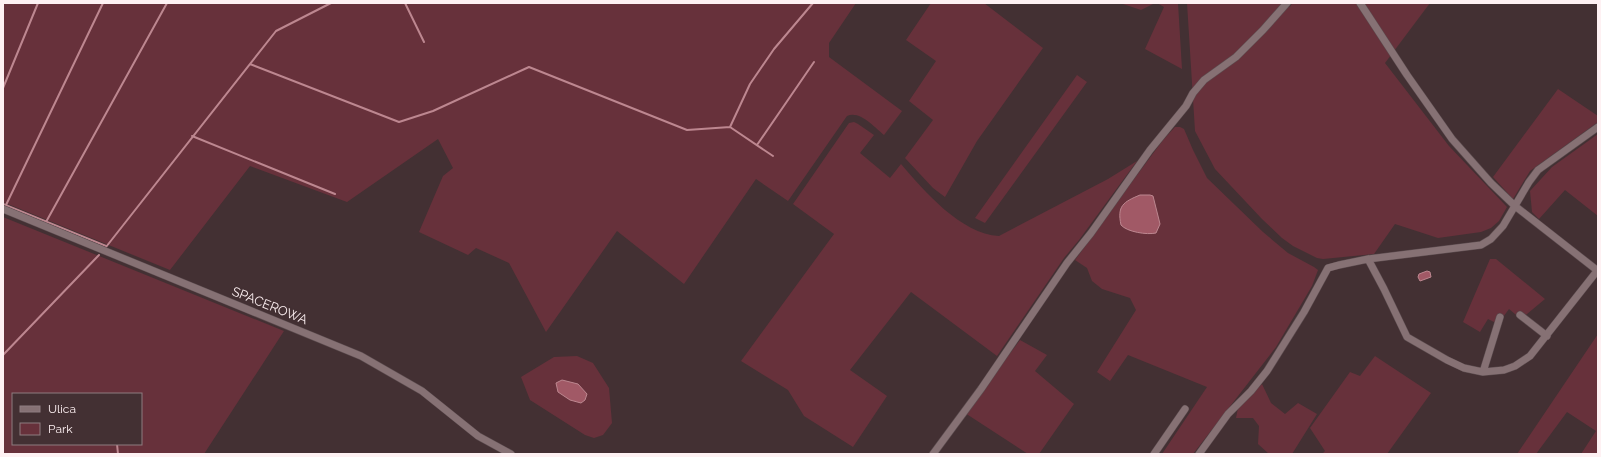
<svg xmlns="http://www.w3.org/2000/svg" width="1601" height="457" font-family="Raleway,sans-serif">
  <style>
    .green { fill: #67313b; fill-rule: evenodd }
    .water { fill: #a15966; stroke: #bd8790 }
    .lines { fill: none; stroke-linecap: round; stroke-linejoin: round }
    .stream { stroke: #bd8790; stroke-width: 2 }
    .minor-casing { stroke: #5c4c4f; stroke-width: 8 }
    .minor { stroke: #867174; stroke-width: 7 }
    .labels { text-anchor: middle; stroke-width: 3; stroke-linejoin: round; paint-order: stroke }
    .street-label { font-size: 13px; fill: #fef1f3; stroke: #433033 }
  </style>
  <rect width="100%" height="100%" fill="#433033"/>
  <path class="green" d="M3 3H856L829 43V57L902 111 884 135C875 128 860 110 847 116L788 201 756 179 684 284 617 231 546 332 509 263 476 248 468 255 419 232 443 176 453 168 438 139 347 202 250 166 170 270 3 202Z
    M931 3H984L1043 48 977 141 945 197 933 188 905 158 933 120 909 101 936 61 906 40Z
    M1120 3H1155L1141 10Z
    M1157 3H1178L1182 69 1145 49 1164 7Z
    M1187 3H1284L1290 7 1292 3H1430L1385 63 1449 146 1507 207 1499 221 1491 228 1481 232 1438 238 1395 224 1374 254 1323 259 1317 258 1293 246 1282 238 1262 219 1215 169 1195 131Z
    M1077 75 1087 82 985 223 975 218Z
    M1558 89 1598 116V122L1530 171 1513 199 1493 177Z
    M854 122 858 124 874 135 860 153 890 178 901 164C924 191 961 234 999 236L1108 179 1137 161 1079 240 1064 258 997 356 911 292 850 370 887 396 853 447 804 416 788 390 741 361 834 234 793 204 849 123Z
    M1175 127H1180L1184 129 1193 150 1207 178 1263 232 1288 253 1314 267 1318 270 1312 286 1276 347 1193 454H1162L1207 387 1128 355 1110 381 1097 372 1136 310 1130 298 1102 289 1092 281 1087 268 1075 260 1134 179 1163 140Z
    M1598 134V216L1565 190 1539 219 1532 212 1530 191 1552 167Z
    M3 217 284 331 204 454H3ZM13 394H141V444H13Z
    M1490 259H1496L1545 299 1521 319 1509 309 1498 324 1488 319 1480 332 1463 322Z
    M1598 334V454H1581L1596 431 1567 412 1536 454H1517Z
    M1020 340 1047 355 1035 371 1074 404 1039 454H1028L965 413Z
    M577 356 593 363 609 388 612 423 603 435 594 438 585 435 530 400 521 377 554 357Z
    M1375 356 1431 393 1387 454H1322L1325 451 1310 428 1350 372 1360 376Z
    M1262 384 1271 403 1285 414 1298 403 1317 414 1292 454H1269L1258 444 1259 426 1253 418H1236L1238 408Z"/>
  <path class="water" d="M1140 195H1150L1153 196 1160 224 1156 233C1147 235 1127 232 1121 225 1117 206 1123 202 1140 195Z
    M1427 271 1430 272 1431 277 1420 281 1418 277 1419 274Z
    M562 380 578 384 587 394 585 400 581 403 570 400 558 392 556 383Z"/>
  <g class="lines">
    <path class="stream" d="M405 3 424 42
      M250 64 399 122 433 111 529 67 687 130 730 127 773 156
      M3 88 38 3
      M730 127 750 84 774 49 813 3
      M192 136 335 194
      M757 145 814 62
      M3 204 106 246
      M6 205 103 3
      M46 222 167 3
      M106 247 276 31 331 3
      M3 355 99 255
      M117 444 118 454"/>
    <g class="minor-casing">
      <path id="minor" d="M1360 3 1407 75 1452 139 1491 183 1515 206 1598 271
        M3 209 361 356 422 391 478 436 511 454
        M1368 259 1384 289 1407 337 1447 360 1464 368 1483 372 1504 370 1515 366 1530 356 1597 271
        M1520 315 1547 336
        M1483 372 1500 317
        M933 454 981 389 1067 263 1091 233 1150 150 1186 106 1193 93 1204 80 1236 57 1263 30 1287 3
        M1154 454 1185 409
        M1199 454 1228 414 1251 391 1267 371 1304 312 1328 268 1339 265 1368 259 1481 245 1491 239 1503 226 1529 182 1538 170 1598 127"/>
    </g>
    <use href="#minor" class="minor"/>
  </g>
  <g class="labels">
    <g class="street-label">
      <text transform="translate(270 305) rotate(22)" y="5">SPACEROWA</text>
    </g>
  </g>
  <rect width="1601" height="457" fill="none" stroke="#fef1f3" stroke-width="8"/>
  <rect x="12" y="393" width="130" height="52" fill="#433033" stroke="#8e7d80"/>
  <rect x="20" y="406" width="20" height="6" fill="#867174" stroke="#8e7d80"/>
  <text x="48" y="413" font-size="12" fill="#fef1f3">Ulica</text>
  <rect x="20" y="423" width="20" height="12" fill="#67313b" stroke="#8e7d80"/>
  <text x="48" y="433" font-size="12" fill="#fef1f3">Park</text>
</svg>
